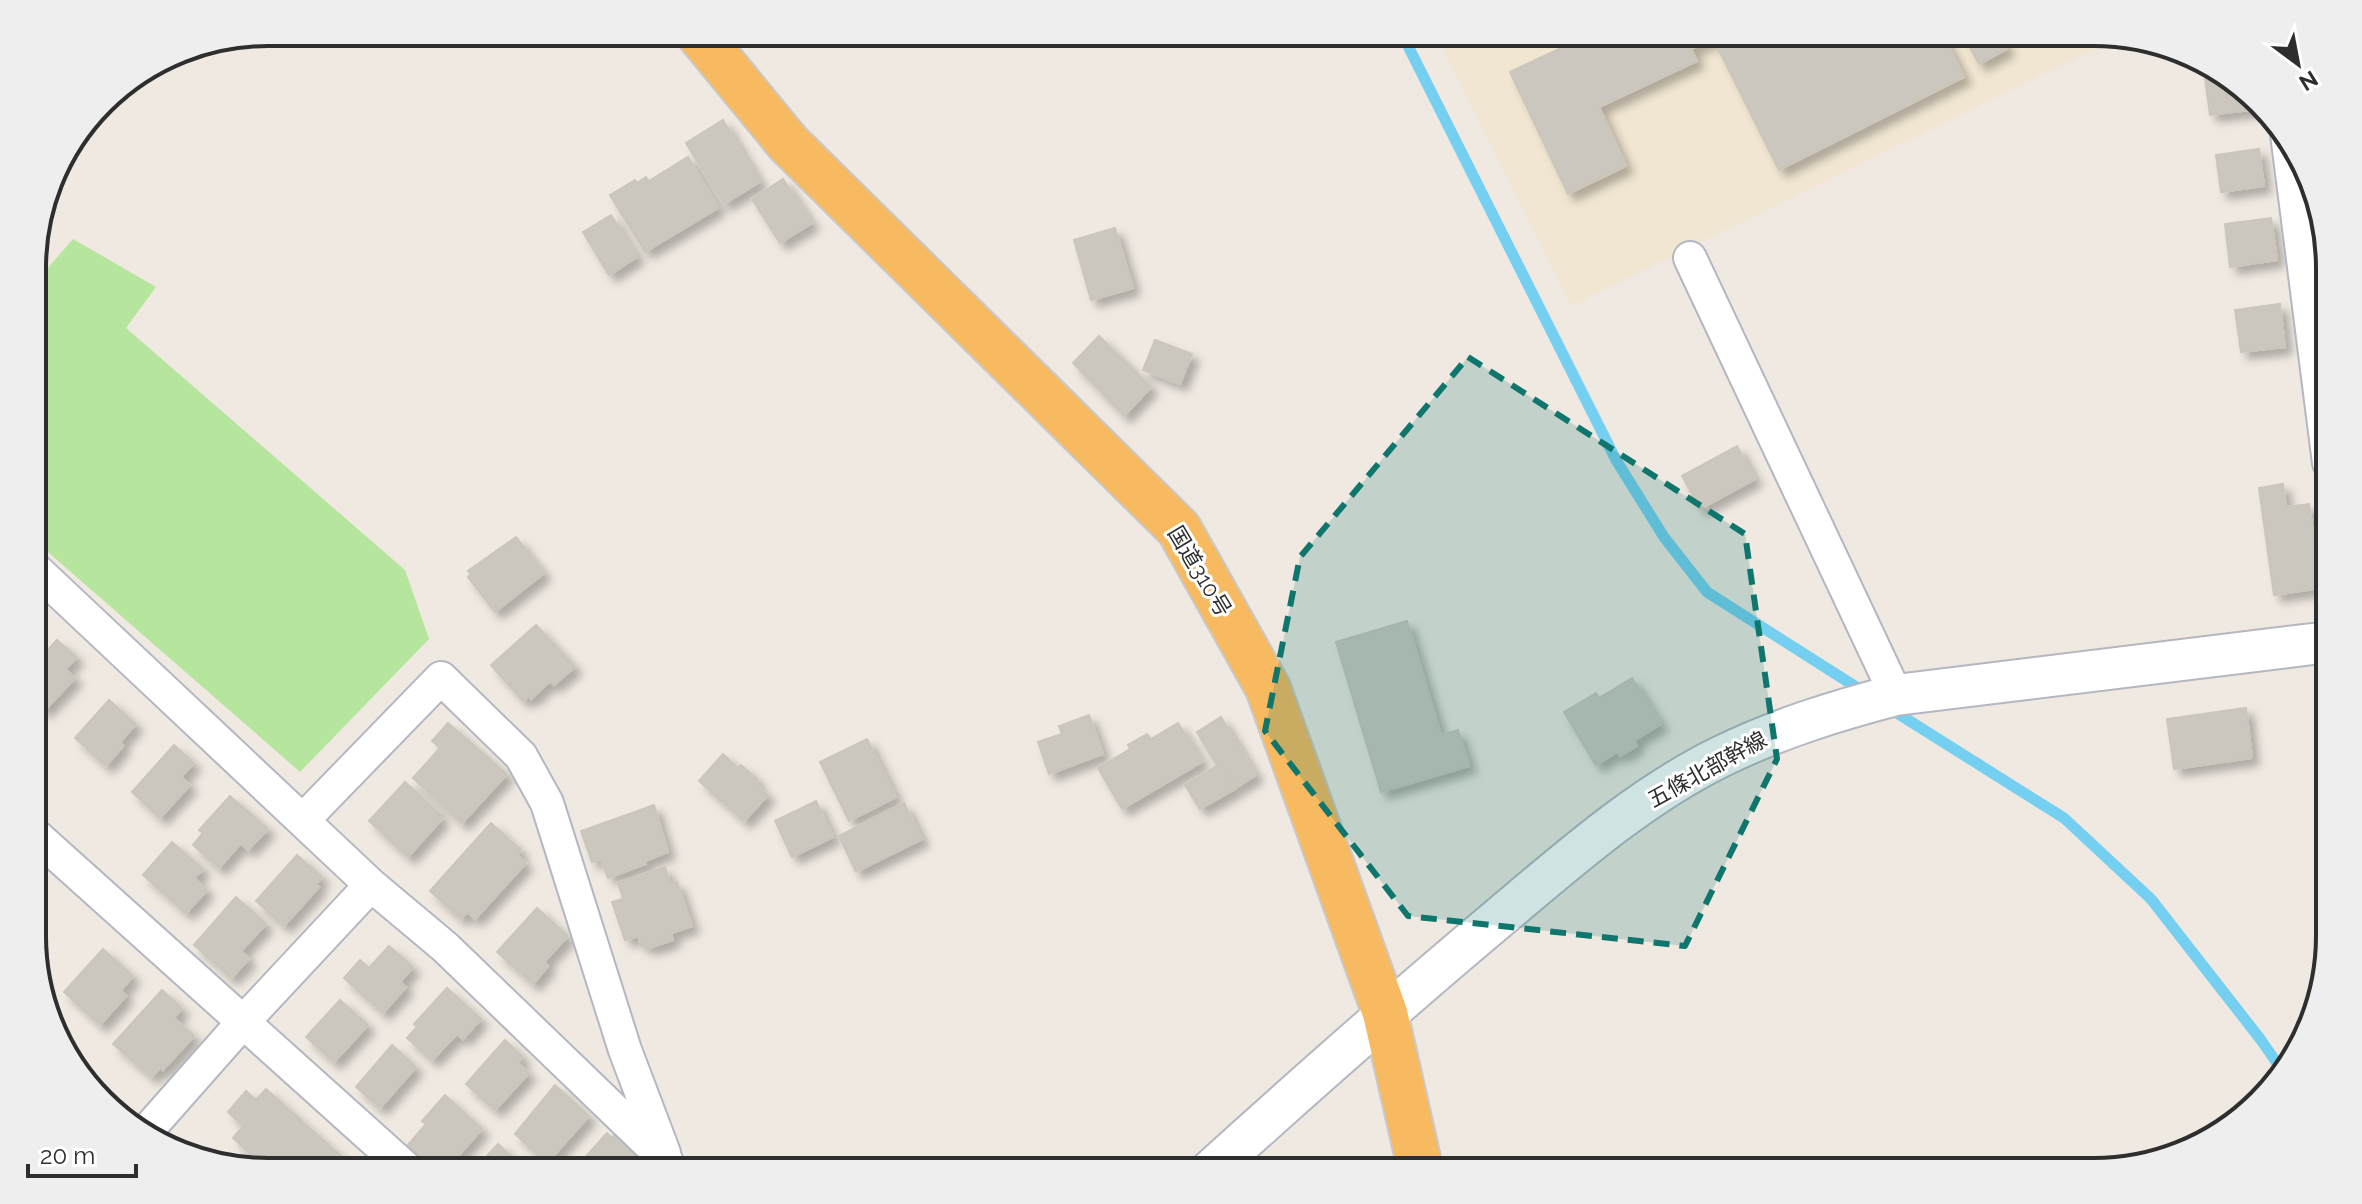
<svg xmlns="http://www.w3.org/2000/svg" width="2362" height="1204" font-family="Raleway,'Noto Sans JP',sans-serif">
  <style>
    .education { fill: #f0e6d1 }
    .green { fill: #b6e59e }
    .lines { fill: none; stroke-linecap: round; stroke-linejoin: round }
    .stream { stroke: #75cff0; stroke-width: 11 }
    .building { fill: #cbc7bf; stroke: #cbc5ba; stroke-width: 2; filter: url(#shadow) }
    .minor-casing { stroke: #b4b7c1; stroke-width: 36 }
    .tertiary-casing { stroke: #b4b7c1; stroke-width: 44 }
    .trunk-casing { stroke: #c9c9c9; stroke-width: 48 }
    .minor { stroke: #fff; stroke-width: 32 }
    .tertiary { stroke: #fff; stroke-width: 40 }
    .trunk { stroke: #f8ba60; stroke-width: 44 }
    .marked { fill: #0f766e; fill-opacity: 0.2; stroke: #0f766e; stroke-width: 6; stroke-dasharray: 16 10; stroke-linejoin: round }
    .labels { text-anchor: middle; stroke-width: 6; stroke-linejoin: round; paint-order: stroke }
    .street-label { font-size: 22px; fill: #2e2e2e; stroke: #fff }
    .rim { fill: none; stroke: #2e2e2e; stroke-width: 4 }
  </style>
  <defs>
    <filter id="shadow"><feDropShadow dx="7" dy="7" stdDeviation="4" flood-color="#0004"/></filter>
  </defs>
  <rect width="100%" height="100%" fill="#efe9e1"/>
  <path class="education" d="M1434 32H2094L2117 38 1571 306Z"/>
  <path class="green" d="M73 239 156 287 126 328 405 570 429 639 300 772 33 539V285Z"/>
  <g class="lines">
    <path class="stream" d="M1401 32 1616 460 1664 537 1707 592 1864 692
      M1889 708 2064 818 2151 899 2261 1040 2281 1069"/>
  </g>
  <path class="building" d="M1595 32H1728L1691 49 1697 61 1599 107 1626 166 1568 194 1510 72Z
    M1730 32H1941L1964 77 1779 170 1714 40Z
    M1962 32H1998L2007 49 1979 64Z
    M2214 70 2258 109 2210 115 2204 71Z
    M723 120 760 182 724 204 686 143Z
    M2259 149 2264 186 2221 192 2216 155Z
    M688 157 718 208 645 252 610 195 635 180 637 183 646 177 649 181Z
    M783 179 812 223 780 243 752 199Z
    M611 215 637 257 609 275 583 232Z
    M2271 218 2277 260 2230 267 2225 224Z
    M1115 228 1133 288 1091 300 1074 240Z
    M2280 304 2285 347 2241 352 2235 310Z
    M1099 336 1151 387 1124 416 1073 363Z
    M1155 340 1192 354 1180 384 1143 370Z
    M1737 446 1755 479 1700 509 1682 476Z
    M2283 484 2286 507 2309 504 2321 588 2274 595 2259 488Z
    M516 537 544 573 495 612 468 577 471 574 468 571Z
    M1407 621 1441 735 1458 730 1469 766 1381 792 1336 642Z
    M536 625 575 667 554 685 550 681 531 699 529 696 523 701 491 665Z
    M57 640 77 657 65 669 75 678 44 711 34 701 33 666Z
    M1632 678 1661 724 1634 741 1637 746 1620 756 1617 752 1596 765 1564 712 1596 693 1599 698Z
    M109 700 136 724 120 742 123 746 106 766 75 738Z
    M2246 708 2252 758 2174 769 2167 719Z
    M1089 715 1103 754 1049 774 1038 742 1062 734 1059 726Z
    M1221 717 1256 775 1237 787 1222 761 1216 764 1197 732Z
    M448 723 507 774 462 823 413 778 440 748 432 741Z
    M1178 723 1202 762 1122 809 1098 768 1130 749 1128 745 1147 734 1151 739Z
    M867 739 896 797 849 821 820 762Z
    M174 745 194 763 181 777 190 785 160 818 132 792Z
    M723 754 738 768 741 765 758 780 755 783 768 795 744 821 699 781Z
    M1220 764 1235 789 1200 809 1185 785Z
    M405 782 439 813 436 815 442 819 408 857 369 821Z
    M230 796 268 829 248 850 241 843 219 868 193 845 203 833 199 830Z
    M816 801 833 837 792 857 775 821Z
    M904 803 922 839 856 872 839 836Z
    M654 805 668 852 645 861 646 864 608 878 601 859 592 862 581 831Z
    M491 823 521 850 517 855 526 863 475 919 467 912 461 919 430 891Z
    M172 842 203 869 194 878 207 890 186 913 143 875Z
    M297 855 322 877 315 884 319 887 284 926 256 901Z
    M665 867 670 884 677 882 692 926 671 933 673 940 649 948 647 944 641 946 638 936 625 940 612 902 623 899 618 883Z
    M236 897 266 924 241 951 249 959 231 978 194 945Z
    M537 908 568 936 544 962 548 966 533 984 497 952Z
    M389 946 413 967 400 982 406 987 383 1013 344 978 360 960 369 968Z
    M103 949 133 976 121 990 126 996 100 1025 64 992Z
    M447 988 481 1019 463 1039 457 1034 432 1060 407 1038 417 1027 414 1024Z
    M162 990 182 1008 174 1018 194 1036 163 1070 161 1067 151 1077 113 1044Z
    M340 1000 368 1025 334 1062 306 1037Z
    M505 1040 523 1057 518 1063 529 1073 495 1110 466 1084Z
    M392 1045 416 1067 380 1108 356 1087Z
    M555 1085 589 1116 547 1163 515 1134Z
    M266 1089 349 1163 341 1172H270L233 1138 243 1126 228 1112 246 1091 256 1100Z
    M445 1095 482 1129 444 1172H438L408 1145 426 1124 422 1121Z
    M607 1133 612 1138 615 1134 640 1155 625 1172H572Z
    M498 1144 529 1172H472Z"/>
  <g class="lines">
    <g class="minor-casing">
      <path id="minor" d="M2287 134 2329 463
        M1690 258 1896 695
        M33 567 371 885 445 947 666 1160
        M303 820 441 678 521 756 547 803 625 1050 664 1153
        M34 834 410 1172
        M145 1133 244 1021 371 885"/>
    </g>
    <g class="tertiary-casing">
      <path id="tertiary" d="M1209 1172C1305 1085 1401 1000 1500 917 1569 859 1639 797 1720 757 1777 729 1835 711 1896 695L2329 642"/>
    </g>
    <g class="trunk-casing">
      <path id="trunk" d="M697 32 788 143 1179 529 1268 688 1385 1013 1421 1172"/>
    </g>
    <use href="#minor" class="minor"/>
    <use href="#tertiary" class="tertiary"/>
    <use href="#trunk" class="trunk"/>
  </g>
  <path class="marked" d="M1468 357 1745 534 1777 759 1685 946 1408 916 1265 731 1300 557Z"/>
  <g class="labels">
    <g class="street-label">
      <text transform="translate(1200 571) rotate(59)" y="8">国道310号</text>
      <text transform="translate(1707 769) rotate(-29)" y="8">五條北部幹線</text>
    </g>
  </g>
  <path d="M0 0H2362V1204H0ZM268 46H2094A222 222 0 0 1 2316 268V936A222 222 0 0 1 2094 1158H268A222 222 0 0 1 46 936V268A222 222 0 0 1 268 46Z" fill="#eee" fill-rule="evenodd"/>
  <path class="rim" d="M268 46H2094A222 222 0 0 1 2316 268V936A222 222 0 0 1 2094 1158H268A222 222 0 0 1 46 936V268A222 222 0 0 1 268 46Z"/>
  <g transform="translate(2298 64) rotate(148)" stroke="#ffffff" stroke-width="6" paint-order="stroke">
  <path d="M0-6L14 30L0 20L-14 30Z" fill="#2e2e2e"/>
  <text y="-12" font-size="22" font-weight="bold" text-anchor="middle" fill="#2e2e2e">N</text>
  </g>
  <path d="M28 1164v12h108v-12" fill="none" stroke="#2e2e2e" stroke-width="4"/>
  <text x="40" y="1164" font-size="24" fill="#2e2e2e" stroke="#ffffff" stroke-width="6" paint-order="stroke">20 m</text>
</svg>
